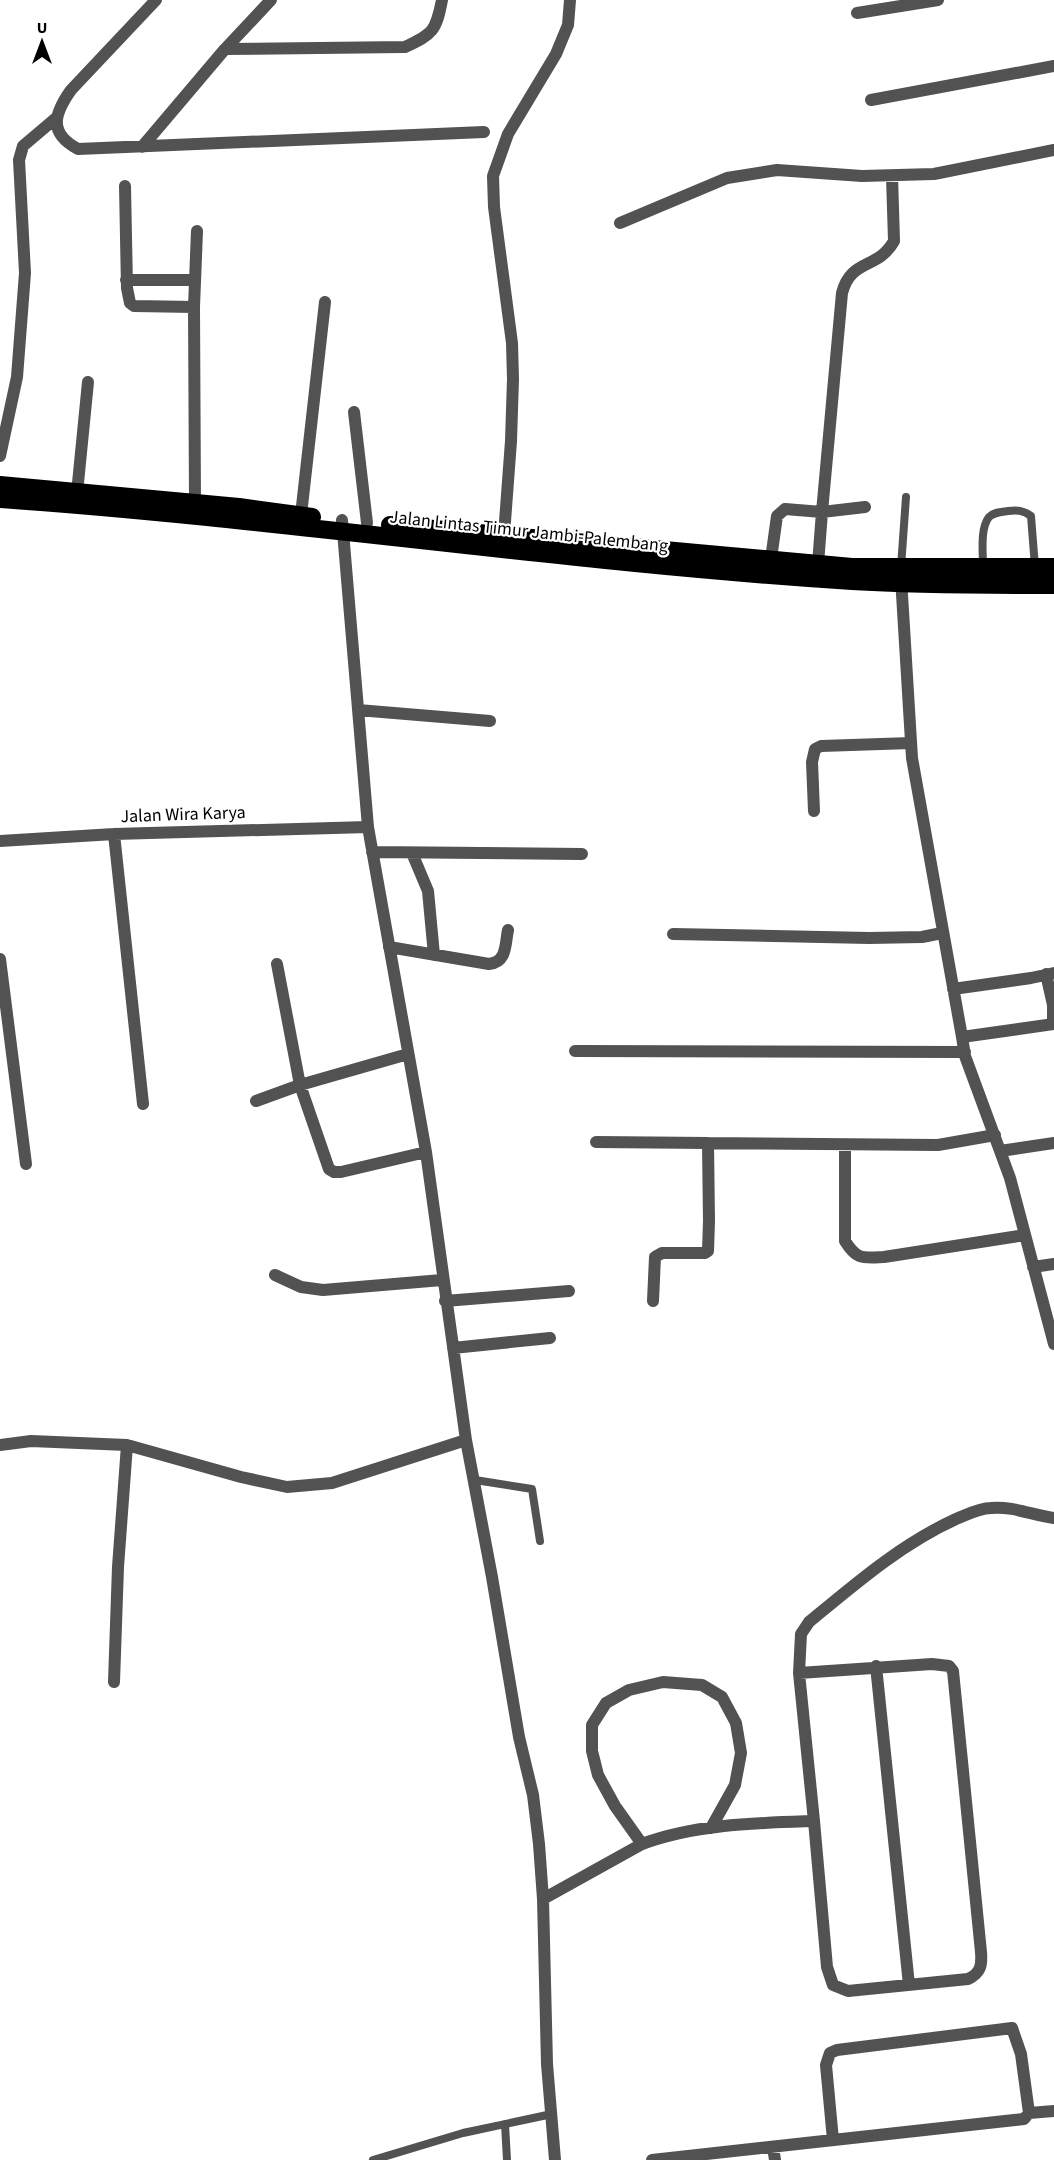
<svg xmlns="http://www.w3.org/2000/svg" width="1054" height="2160" font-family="'Source Sans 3',sans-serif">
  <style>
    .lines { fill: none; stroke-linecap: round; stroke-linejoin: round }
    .lane { stroke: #525252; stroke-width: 8 }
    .street { stroke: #525252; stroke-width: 12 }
    .highway { stroke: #000; stroke-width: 18 }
    .labels { text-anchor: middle; stroke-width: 4.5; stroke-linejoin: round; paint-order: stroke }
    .street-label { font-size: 18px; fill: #000; stroke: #fff }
  </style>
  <rect width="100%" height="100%" fill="#fff"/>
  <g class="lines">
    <path class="lane" d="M983 566C983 553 980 528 989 517 994 512 1001 512 1008 511 1017 510 1023 510 1031 516L1035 567
      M901 567 906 497
      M475 1480 532 1489 540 1541
      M505 2124 507 2160
      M373 2160 463 2133 552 2114"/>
    <path class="street" d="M156 0 71 90C54 114 48 133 78 149L484 132
      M857 13 938 0
      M225 49 405 47C433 34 436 31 442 0
      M871 100 1054 66
      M142 147 225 49 271 0
      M125 186 127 288 130 303 134 306 194 307 195 503
      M620 223 727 178 777 170 862 176 934 174 1054 150
      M126 280H194
      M194 307 197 231
      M354 412 367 523
      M0 456 17 377 25 273 19 160 23 146 56 118
      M77 493 88 382
      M865 507 822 512 842 293C851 258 878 270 894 241L892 176
      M301 515 325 302
      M342 520 368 827 426 1152 466 1440 492 1577 519 1737 533 1795 539 1844 543 1899 547 2064 555 2160
      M504 535 511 441 513 379 512 343 494 207 493 176 508 134 556 54 568 25 570 0
      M771 559 777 516 785 509 822 512 818 564
      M901 578 912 758 962 1037 965 1056 1010 1178 1054 1344
      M358 710 490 721
      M814 811 812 762 815 749 821 746 911 743
      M114 834 143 1104
      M0 841 114 834 368 827
      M372 852 582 854
      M412 853 428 891 434 955
      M673 934 869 938 922 937 942 933
      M389 947 489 964C507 962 505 945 508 930
      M0 959 26 1164
      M277 964 300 1085 329 1169 334 1172H341L426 1152
      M1046 974 1053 1005V1024
      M953 989 1031 978 1054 973
      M962 1037 1054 1024
      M575 1051 965 1052
      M256 1101 300 1085 408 1054
      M596 1142 938 1145 995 1135
      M845 1145V1241C857 1260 862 1258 884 1257L1025 1235
      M1000 1151 1054 1143
      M1033 1267 1054 1264
      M275 1275 301 1287 323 1290 442 1280
      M445 1301 569 1291
      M653 1301 655 1257 662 1253H705L708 1251 709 1221 708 1143
      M453 1348 550 1338
      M0 1445 31 1441 127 1445 241 1477 287 1487 332 1483 466 1440
      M876 1666 909 1985
      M799 1673 932 1664 949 1666 953 1671 981 1952C982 1965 981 1973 968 1979L848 1991 833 1985 827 1967 814 1821
      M114 1682 118 1567 127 1445
      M642 1844 615 1806 598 1775 592 1751V1725L606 1703 629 1690 663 1682 702 1685 722 1697 736 1723 741 1753 735 1785 711 1828
      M543 1899 642 1844C696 1824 757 1823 814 1821L799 1673 801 1634 809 1622C855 1584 901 1544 956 1519 966 1515 979 1508 991 1508 1012 1506 1033 1515 1054 1518
      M1029 2113 1054 2111
      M773 2147 775 2160
      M652 2160 1024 2119 1029 2113 1021 2054 1012 2028 837 2050 830 2053 826 2065 833 2140"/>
    <path class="highway" d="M0 485 239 507 312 517
      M0 499C285 519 567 563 852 581 919 585 987 585 1054 585
      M390 525 852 567H1054"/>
  </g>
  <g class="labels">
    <g class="street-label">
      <text transform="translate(529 531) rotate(6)" y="6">Jalan Lintas Timur Jambi-Palembang</text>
      <text transform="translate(183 814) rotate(-2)" y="6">Jalan Wira Karya</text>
    </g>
  </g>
  <g transform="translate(42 42)" stroke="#ffffff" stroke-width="4.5" paint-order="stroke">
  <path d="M0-4.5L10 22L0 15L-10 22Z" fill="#000000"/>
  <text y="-9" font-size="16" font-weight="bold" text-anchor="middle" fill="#000000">U</text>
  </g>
</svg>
